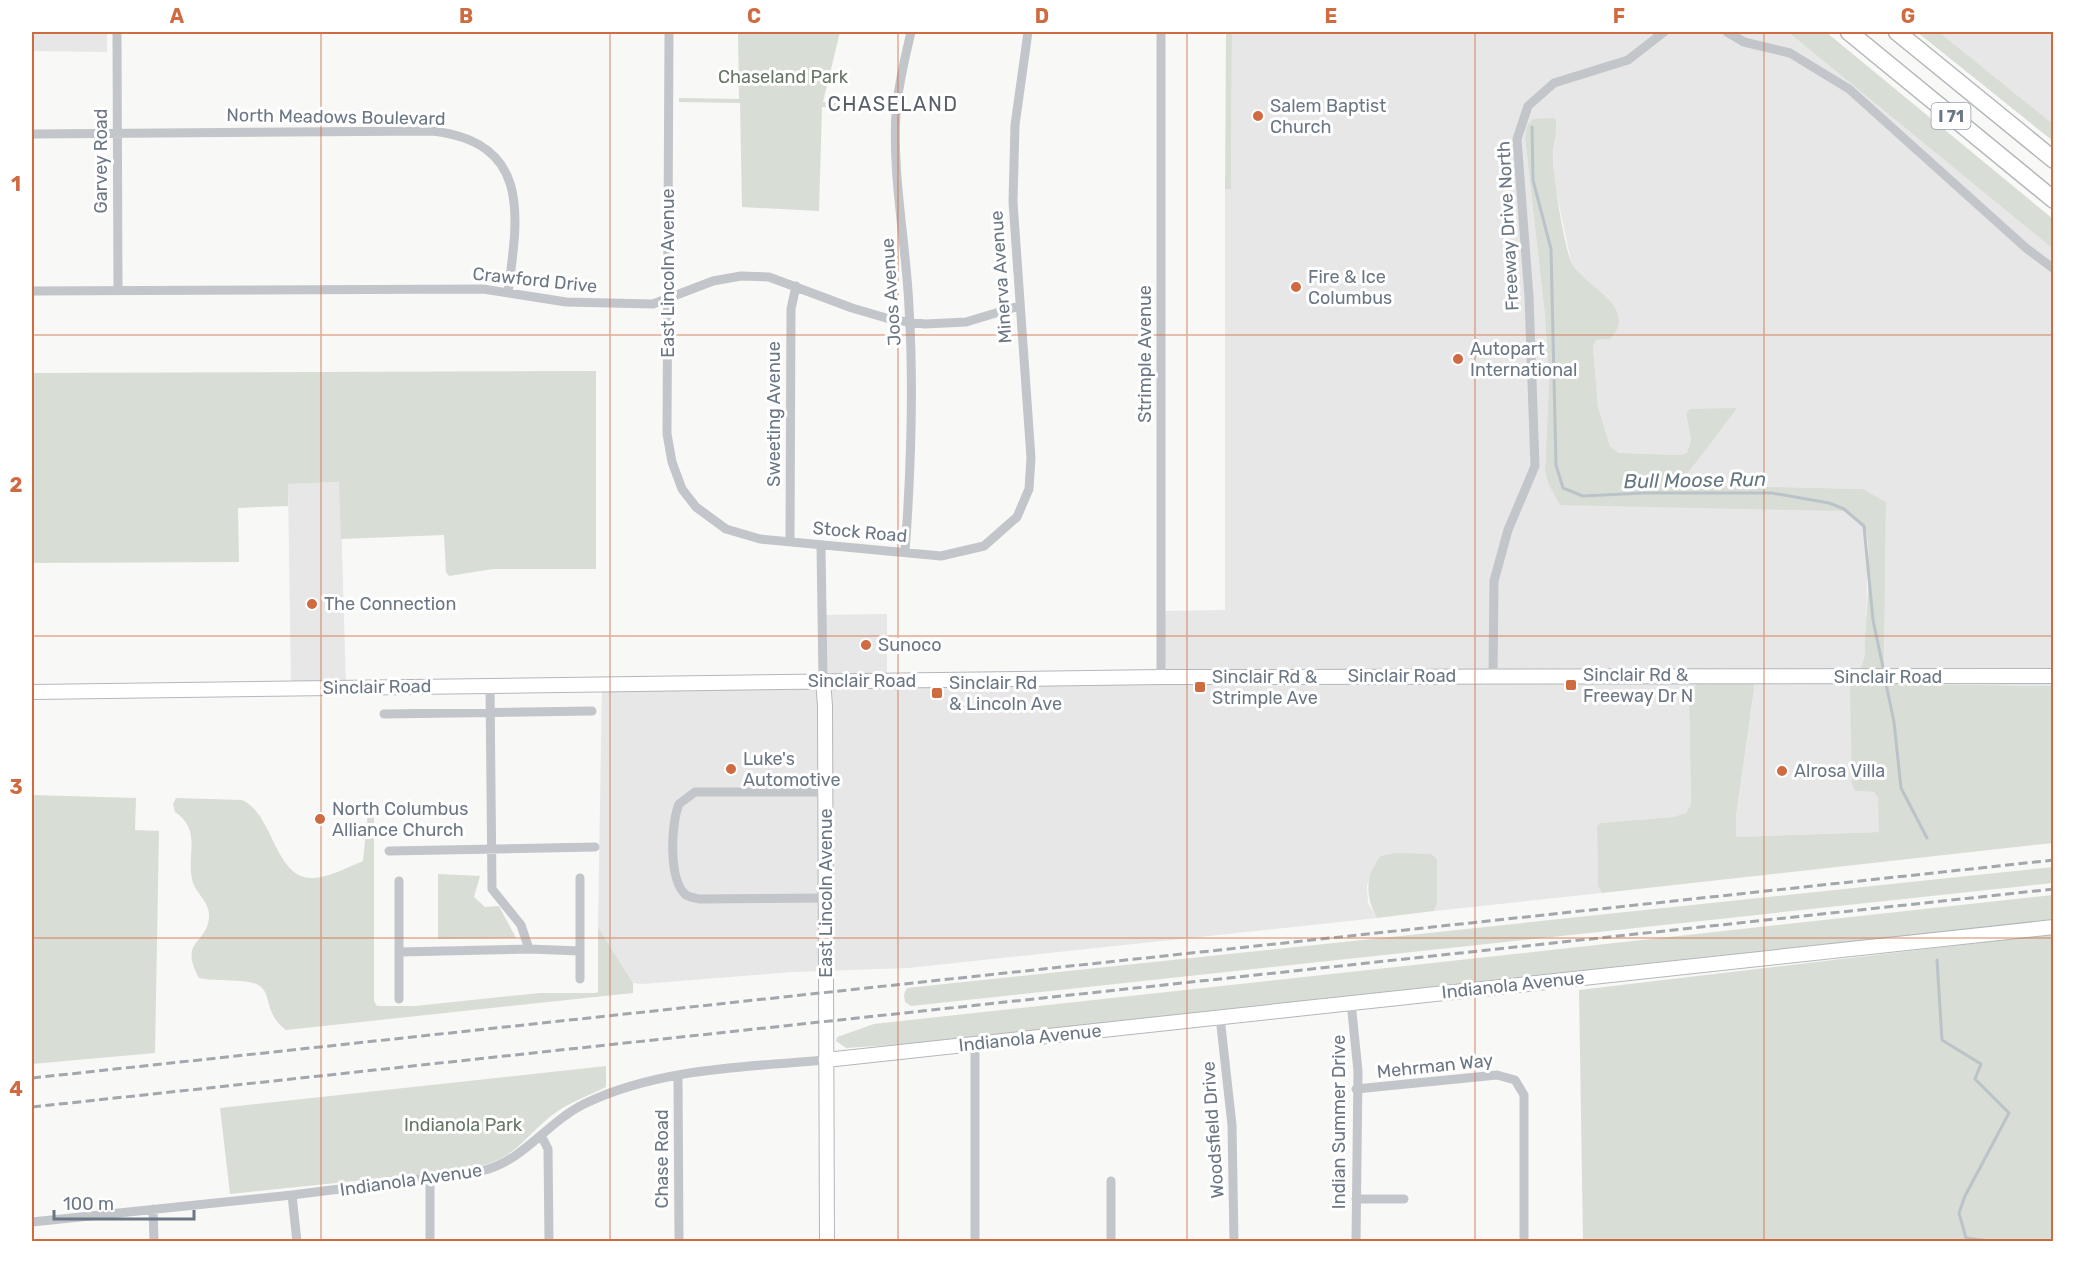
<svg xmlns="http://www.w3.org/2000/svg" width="2085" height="1273" font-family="Rubik,sans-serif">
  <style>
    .built { fill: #e6e7e6 }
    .green { fill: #d8ddd6 }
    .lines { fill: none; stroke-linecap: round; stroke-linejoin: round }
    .stream { stroke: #bac3c8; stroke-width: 3 }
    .secondary-casing { stroke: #b3b7bc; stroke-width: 16 }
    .highway-casing { stroke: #b4b7ba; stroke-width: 19 }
    .street { stroke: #c2c5c9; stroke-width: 9 }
    .secondary { stroke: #fff; stroke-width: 14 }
    .highway { stroke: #fff; stroke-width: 16 }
    .rail { stroke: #a2a7ad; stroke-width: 3; stroke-dasharray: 9 4.5; stroke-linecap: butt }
    .grid { fill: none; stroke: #cf6b40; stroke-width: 1.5; stroke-opacity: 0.55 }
    .poi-dot { fill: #cf6b40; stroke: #fff; stroke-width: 2 }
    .labels { text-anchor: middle; stroke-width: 6; stroke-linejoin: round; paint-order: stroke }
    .shield { fill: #fff; stroke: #97a0a9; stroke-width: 1.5 }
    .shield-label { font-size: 16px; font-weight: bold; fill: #6b7784 }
    .park-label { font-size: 18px; fill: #677665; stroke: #fff }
    .poi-label { font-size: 18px; fill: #6b7784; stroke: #fff; text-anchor: start }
    .street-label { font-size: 18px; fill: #6b7784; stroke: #fff }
    .neighbourhood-label { font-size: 20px; letter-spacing: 1.5px; fill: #58616a; stroke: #fff }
    .water-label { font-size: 20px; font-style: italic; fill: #67777f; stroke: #fff }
    .neatline { fill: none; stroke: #cf6b40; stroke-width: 2 }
    .grid-label { font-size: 20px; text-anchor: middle; font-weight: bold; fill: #cf6b40 }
  </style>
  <rect width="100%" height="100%" fill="#f8f8f6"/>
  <path class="built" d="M32 32H107V52L32 51Z
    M1232 32H1788L2053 249V686L1884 683 1886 502 1861 489 1687 485 1683 481 1736 408 1686 413 1691 440 1687 453 1681 455 1619 453 1610 446 1598 407 1593 347 1596 340 1610 339 1571 262 1554 181 1553 154 1557 125 1525 138 1545 316 1549 382 1545 471 1845 511 1859 519 1865 530 1868 555 1865 655 1855 683V791L1874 792 1878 798 1880 832 1736 837V817L1755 683 1689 699 1691 806 1686 813 1673 817 1600 823 1597 826 1598 886 1602 893 1434 911 1437 904 1394 853 1380 856 1374 864 1367 886 1368 903 1377 918 908 968 792 972 642 984 633 983 598 927 602 684 820 681V615L887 614V680L1158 677 1159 611 1225 610V189L1231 188Z
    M1939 32H2053V124Z
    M340 482 346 687 291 688 288 484Z"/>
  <path class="green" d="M738 32H840L823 102 886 107V112L822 107 819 211 742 207 740 103 679 102V98L739 99Z
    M1226 32H1232L1231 189H1225Z
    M1788 32H1826L2053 219V249Z
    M1917 32H1939L2053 124V141Z
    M1555 118C1559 130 1553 143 1553 155 1552 173 1565 250 1572 264 1586 288 1640 307 1610 339L1596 340 1593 347 1598 407 1610 446 1619 453 1681 455 1687 453 1691 440 1686 413 1690 409 1737 408 1683 480 1687 485 1862 489 1886 502 1884 670H1860L1865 655C1864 623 1874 556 1865 529 1861 519 1854 516 1845 511L1560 505 1549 485 1545 471 1549 382 1545 316 1525 138 1527 126 1533 119Z
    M596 371V569H493L449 576 446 572 444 535 341 539 339 482 288 484V506L238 508 239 562 32 563V373Z
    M1755 682 1736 817V837L1879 832 1878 798 1874 792 1855 791 1852 784 1850 687 1855 683 2053 686V843L1602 893 1598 886 1597 826 1600 823 1673 817 1686 813 1691 805 1689 699 1697 683Z
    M32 795 136 798 135 830 159 831 155 1053 32 1064Z
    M176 798 242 800C274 814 275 881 314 878 330 877 348 867 363 861L368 812 374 813V1001L377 1006H415L540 993H595L598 992V927L633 983V993L286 1030C264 1014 272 995 260 986 250 978 214 982 199 978 178 939 208 945 209 916 210 903 197 894 193 883 185 855 203 831 175 812L173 804Z
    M1394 853 1431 854 1437 859V904L1434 911 1377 918C1365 897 1365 876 1380 856Z
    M2053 867V883L911 1006 905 1002 904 994 907 988Z
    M438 874 480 876 474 897 485 907 499 906 516 938 438 939Z
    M2053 895V921L938 1042 846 1048 836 1041 837 1037 874 1024Z
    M2053 934V1241H1583L1579 990Z
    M606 1066V1087C588 1096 567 1103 551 1116 518 1143 517 1158 470 1169L230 1194 220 1108Z"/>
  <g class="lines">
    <path class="stream" d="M1532 127 1533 180 1551 249 1556 465 1563 488 1583 496 1644 493H1772L1829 503 1844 509 1864 526 1873 620 1884 672
      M1885 679 1894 722 1901 788 1927 838
      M1937 960 1942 1040 1981 1064 1975 1079 2009 1113 1965 1196 1959 1213 1966 1238 1997 1242"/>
    <g class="secondary-casing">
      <path id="secondary" d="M823 680 825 706 827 1242
        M32 692 1161 677 2054 676
        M826 1060 2054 927"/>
    </g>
    <g class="highway-casing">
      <path id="highway" d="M1849 32 2054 200
        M1897 32 2054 160"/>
    </g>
    <path class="street" d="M117 32 118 290
      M669 32 667 434 672 462 682 489 696 507 726 529 760 539 941 556 984 546 1017 517 1029 489 1031 458 1013 202 1015 125 1028 32
      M1727 32 1744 42 1790 53 1849 89 2026 248 2054 269
      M32 134 432 131C532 142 518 217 508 292
      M32 291 483 289 566 302 653 304 713 281 741 276 769 277 852 308 893 320 925 324 966 322 1019 306
      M790 541 791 309 796 286
      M821 546 823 680
      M905 552C911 470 914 388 909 307 906 242 892 176 896 112 898 85 905 58 911 32
      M1493 676 1494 581 1508 530 1535 466 1529 297 1517 139 1528 106 1554 83 1628 60 1664 32
      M1161 677V32
      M490 686 492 889 521 925 529 949 580 951
      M384 714 592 711
      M825 792H695L679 804C671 823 668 880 686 895 689 897 695 898 699 899L826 898
      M389 851 595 847
      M580 878V979
      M400 952 529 949
      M399 999V881
      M1351 1002 1358 1071 1356 1242
      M1220 1017 1232 1125 1234 1242
      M975 1044V1242
      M678 1076 679 1242
      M1356 1089 1497 1075 1515 1080 1524 1095V1242
      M541 1135 548 1149 549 1242
      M430 1179V1242
      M1111 1181V1242
      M292 1195 297 1242
      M1356 1199H1404
      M153 1209 154 1242
      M32 1222 292 1195 482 1171C525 1160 546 1123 584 1104 658 1068 745 1067 826 1060"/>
    <use href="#secondary" class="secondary"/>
    <use href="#highway" class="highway"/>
    <path class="rail" d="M32 1078 2054 860
      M32 1107 2054 889"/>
  </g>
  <path class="grid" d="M321 32V1242M610 32V1242M898 32V1242M1187 32V1242M1475 32V1242M1764 32V1242M32 335H2054M32 636H2054M32 938H2054"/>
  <g class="poi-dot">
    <circle cx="1258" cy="116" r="6"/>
    <circle cx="1296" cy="287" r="6"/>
    <circle cx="1458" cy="359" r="6"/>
    <circle cx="312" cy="604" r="6"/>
    <circle cx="866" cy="645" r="6"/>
    <rect x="1565" y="679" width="12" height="12" rx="3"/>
    <rect x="1194" y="681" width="12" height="12" rx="3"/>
    <rect x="931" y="687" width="12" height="12" rx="3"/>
    <circle cx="731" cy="769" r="6"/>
    <circle cx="1782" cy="771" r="6"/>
    <circle cx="320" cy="819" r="6"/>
  </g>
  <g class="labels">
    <rect class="shield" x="1931.5" y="103" width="39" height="26" rx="4.5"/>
    <g class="shield-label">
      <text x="1951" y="122">I 71</text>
    </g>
    <g class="park-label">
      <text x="783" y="83">Chaseland Park</text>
      <text x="463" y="1131">Indianola Park</text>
    </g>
    <g class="poi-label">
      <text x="1270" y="112">Salem Baptist<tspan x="1270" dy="21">Church</tspan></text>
      <text x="1308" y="283">Fire &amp; Ice<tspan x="1308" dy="21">Columbus</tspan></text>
      <text x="1470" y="355">Autopart<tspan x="1470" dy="21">International</tspan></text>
      <text x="324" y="610">The Connection</text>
      <text x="878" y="651">Sunoco</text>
      <text x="1583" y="681">Sinclair Rd &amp;<tspan x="1583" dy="21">Freeway Dr N</tspan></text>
      <text x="1212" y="683">Sinclair Rd &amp;<tspan x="1212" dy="21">Strimple Ave</tspan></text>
      <text x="949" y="689">Sinclair Rd<tspan x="949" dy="21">&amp; Lincoln Ave</tspan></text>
      <text x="743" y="765">Luke's<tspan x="743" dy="21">Automotive</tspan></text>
      <text x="1794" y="777">Alrosa Villa</text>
      <text x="332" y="815">North Columbus<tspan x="332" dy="21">Alliance Church</tspan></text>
    </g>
    <g class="street-label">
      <text transform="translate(336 117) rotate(1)" y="6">North Meadows Boulevard</text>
      <text transform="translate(101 161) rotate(-90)" y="6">Garvey Road</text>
      <text transform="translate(1508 226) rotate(-93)" y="6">Freeway Drive North</text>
      <text transform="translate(668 273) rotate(-90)" y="6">East Lincoln Avenue</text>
      <text transform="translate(1001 277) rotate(-94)" y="6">Minerva Avenue</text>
      <text transform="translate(535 280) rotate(6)" y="6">Crawford Drive</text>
      <text transform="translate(891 292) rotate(-94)" y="6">Joos Avenue</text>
      <text transform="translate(1145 354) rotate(-90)" y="6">Strimple Avenue</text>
      <text transform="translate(774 414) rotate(-90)" y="6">Sweeting Avenue</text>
      <text transform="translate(860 532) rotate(5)" y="6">Stock Road</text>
      <text x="1402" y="682">Sinclair Road</text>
      <text x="1888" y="683">Sinclair Road</text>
      <text x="862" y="687">Sinclair Road</text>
      <text transform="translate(377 687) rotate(-1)" y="6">Sinclair Road</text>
      <text transform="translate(826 893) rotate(-90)" y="6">East Lincoln Avenue</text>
      <text transform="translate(1513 985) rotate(-6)" y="6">Indianola Avenue</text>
      <text transform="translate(1030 1038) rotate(-6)" y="6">Indianola Avenue</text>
      <text transform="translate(1435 1066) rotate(-6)" y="6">Mehrman Way</text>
      <text transform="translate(1339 1122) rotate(-90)" y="6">Indian Summer Drive</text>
      <text transform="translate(1213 1130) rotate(-94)" y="6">Woodsfield Drive</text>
      <text transform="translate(662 1159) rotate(-90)" y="6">Chase Road</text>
      <text transform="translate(411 1180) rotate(-8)" y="6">Indianola Avenue</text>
    </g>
    <g class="neighbourhood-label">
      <text x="893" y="111">CHASELAND</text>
    </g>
    <g class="water-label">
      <text transform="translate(1695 480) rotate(-1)" y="7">Bull Moose Run</text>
    </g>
  </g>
  <rect width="2085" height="1273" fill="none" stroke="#ffffff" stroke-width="66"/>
  <path d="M54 1210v9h140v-9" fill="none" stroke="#6b7784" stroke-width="3"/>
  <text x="63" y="1210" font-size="18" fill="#6b7784" stroke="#ffffff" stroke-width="4.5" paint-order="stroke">100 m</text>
  <rect x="33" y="33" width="2019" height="1207" class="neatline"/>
  <g class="grid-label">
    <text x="177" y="23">A</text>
    <text x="466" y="23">B</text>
    <text x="754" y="23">C</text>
    <text x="1042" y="23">D</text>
    <text x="1331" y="23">E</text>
    <text x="1619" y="23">F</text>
    <text x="1908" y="23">G</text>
    <text x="16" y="191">1</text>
    <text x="16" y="492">2</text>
    <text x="16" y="794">3</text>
    <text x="16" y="1096">4</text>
  </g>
</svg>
